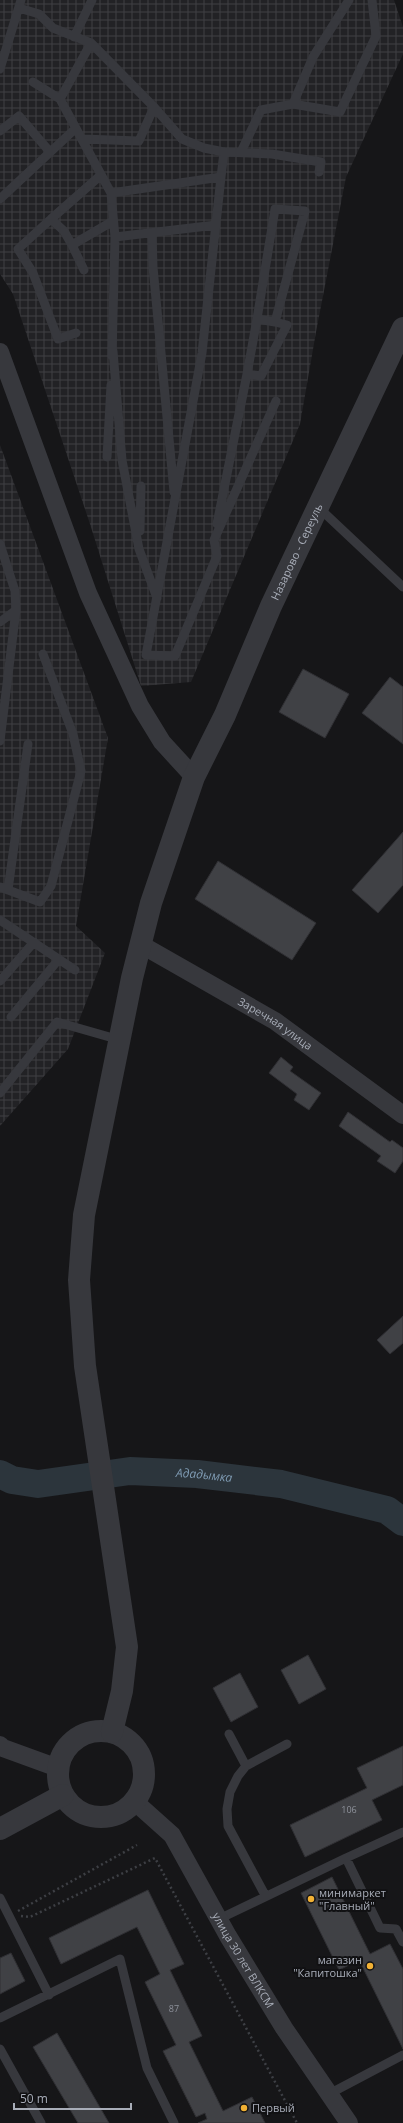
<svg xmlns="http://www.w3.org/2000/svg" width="403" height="2123" font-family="'Open Sans',sans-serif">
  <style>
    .industrial { fill: url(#industrial-grid) }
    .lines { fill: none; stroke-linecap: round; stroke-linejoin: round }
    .river { stroke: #2c353c; stroke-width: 28 }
    .building { fill: #404145; stroke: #303034 }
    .path { stroke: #3d3f44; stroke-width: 2.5; stroke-dasharray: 2 3; stroke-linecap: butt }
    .service { stroke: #37383d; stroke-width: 9 }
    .minor { stroke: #37383d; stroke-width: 18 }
    .tertiary { stroke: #37383d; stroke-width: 22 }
    .poi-dot { fill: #f2b134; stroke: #111113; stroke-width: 1.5 }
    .labels { text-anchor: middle; stroke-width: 4; stroke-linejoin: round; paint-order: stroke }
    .number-label { font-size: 9px; fill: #8e929b }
    .street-label { font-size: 11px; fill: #a8adb8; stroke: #111113 }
    .poi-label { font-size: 11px; fill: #a8adb8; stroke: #111113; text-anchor: start }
    .water-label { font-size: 12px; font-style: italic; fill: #7f9bb3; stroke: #111113 }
  </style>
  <defs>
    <pattern id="industrial-grid" width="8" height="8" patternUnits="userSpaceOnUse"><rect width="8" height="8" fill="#222225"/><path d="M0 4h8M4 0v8" fill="none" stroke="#3f3f43"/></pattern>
  </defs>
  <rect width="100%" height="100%" fill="#161618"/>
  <path class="industrial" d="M0 0H394L403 27V54L346 177 316 332 300 424 191 682 141 686 90 524 13 294 0 274Z
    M0 445 108 738 76 926 105 953 68 1049 0 1126Z"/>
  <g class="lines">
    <path class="river" id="s1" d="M0 1474 12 1480 38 1484 130 1471 197 1474 281 1484 387 1510 403 1522"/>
  </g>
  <path class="building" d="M303 669 349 694 325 738 279 712Z
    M390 677 403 687V744L362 713Z
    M403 832V885L378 913 352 890Z
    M218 861 316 923 292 960 195 899Z
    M281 1057 293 1067 290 1071 321 1093 309 1110 294 1100 297 1094 269 1073Z
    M348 1112 390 1142 392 1140 403 1148V1161L395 1173 377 1161 381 1156 339 1126Z
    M403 1316V1343L390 1354 377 1340Z
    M308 1655 326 1689 299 1704 281 1670Z
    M240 1673 258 1707 231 1722 213 1688Z
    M403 1746V1785L372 1800 382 1820 305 1857 290 1825 367 1788 357 1768Z
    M332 1877 370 1954 390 1944 403 1969V2049L359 1960 339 1970 301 1893Z
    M148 1890 184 1964 170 1970 202 2036 189 2042 223 2111 252 2097 265 2123H198L207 2119 205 2113 196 2117 163 2051 176 2045 145 1982 160 1974 137 1927 61 1964 49 1938Z
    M11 1953 25 1981 0 1994V1958Z
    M57 2033 109 2123H78L33 2047Z"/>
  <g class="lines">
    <path class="path" d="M18 1911 137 1845
      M21 1916 30 1917 155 1858 297 2123"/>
    <path class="service" d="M19 8 39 14 53 28 91 43 154 107 139 141 82 139
      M74 37 92 0
      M0 69 21 0
      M33 82 60 99 111 193 221 177 202 353 146 655 175 656 217 556 214 540 276 401
      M60 99 91 43
      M293 104 313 57 349 0
      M154 107 182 139 204 148 224 152 221 177
      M0 131 19 116 50 152
      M224 152 272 154 321 162 319 172
      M241 152 261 110 293 104 340 112 376 36 372 0
      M111 193 115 237 216 225
      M0 199 76 128
      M51 219 18 249 33 273 58 339 76 333
      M152 233 153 267 174 492
      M72 245 64 231 51 219 101 175
      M84 270 72 245 113 221
      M113 351 122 460 139 549 157 598
      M112 356 115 237
      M247 374 257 319 275 322
      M107 457 111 385
      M318 507 403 587
      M217 524 247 374 261 376 287 325 275 322 305 211 275 209 257 319
      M140 531 141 486
      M0 544 15 591 16 610 0 622
      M0 741 16 610
      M0 887 40 902 51 886 81 771 73 734 43 654
      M8 890 28 744
      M0 920 75 970
      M0 981 34 942
      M11 1017 59 959
      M0 1093 57 1022 120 1040
      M229 1734 246 1766
      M403 1832 346 1858 380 1928 396 1929 403 1942
      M265 1895 228 1826 227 1809 230 1792 238 1776 246 1766 287 1744
      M0 1898 49 1995
      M219 1919 346 1858
      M0 2018 120 1959 147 2068 174 2123
      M0 2049 41 2123
      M329 2094 403 2055"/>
    <g class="minor">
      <path d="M0 352 88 593 140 706 162 742 194 777"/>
      <path id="s2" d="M140 944 275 1021 403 1115"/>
      <path d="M0 1745 3 1748 58 1768"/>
      <path id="s3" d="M134 1801 172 1835 228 1936 284 2028 349 2123"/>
    </g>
    <g class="tertiary">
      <circle cx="101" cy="1774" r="43"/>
      <path id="s4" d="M112 1732 122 1691 127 1647 85 1366 79 1280 84 1215 132 978 151 903 194 777 225 715 271 606 403 328"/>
      <path d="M0 1829 63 1795"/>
    </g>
  </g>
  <g class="poi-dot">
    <circle cx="311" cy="1899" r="4"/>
    <circle cx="370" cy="1966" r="4"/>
    <circle cx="244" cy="2108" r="4"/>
  </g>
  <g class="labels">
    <g class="number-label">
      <text x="349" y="1813">106</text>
      <text x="174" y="2012">87</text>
    </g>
    <g class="street-label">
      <text dy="4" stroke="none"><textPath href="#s4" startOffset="1222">Назарово - Сереуль</textPath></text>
      <text dy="4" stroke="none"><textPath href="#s2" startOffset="157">Заречная улица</textPath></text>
      <text dy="4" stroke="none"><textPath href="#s3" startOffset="195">улица 30 лет ВЛКСМ</textPath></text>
    </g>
    <g class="poi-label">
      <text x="319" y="1897">минимаркет<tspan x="319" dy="13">"Главный"</tspan></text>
      <text x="362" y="1964" text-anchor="end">магазин<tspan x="362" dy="13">"Капитошка"</tspan></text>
      <text x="252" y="2112">Первый</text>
    </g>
    <g class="water-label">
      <text dy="4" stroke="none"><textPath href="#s1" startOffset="207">Ададымка</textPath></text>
    </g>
  </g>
  <path d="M14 2103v6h117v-6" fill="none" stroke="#a8adb8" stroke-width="2"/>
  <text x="20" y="2103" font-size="12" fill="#a8adb8" stroke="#111113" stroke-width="3" paint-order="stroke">50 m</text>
</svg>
